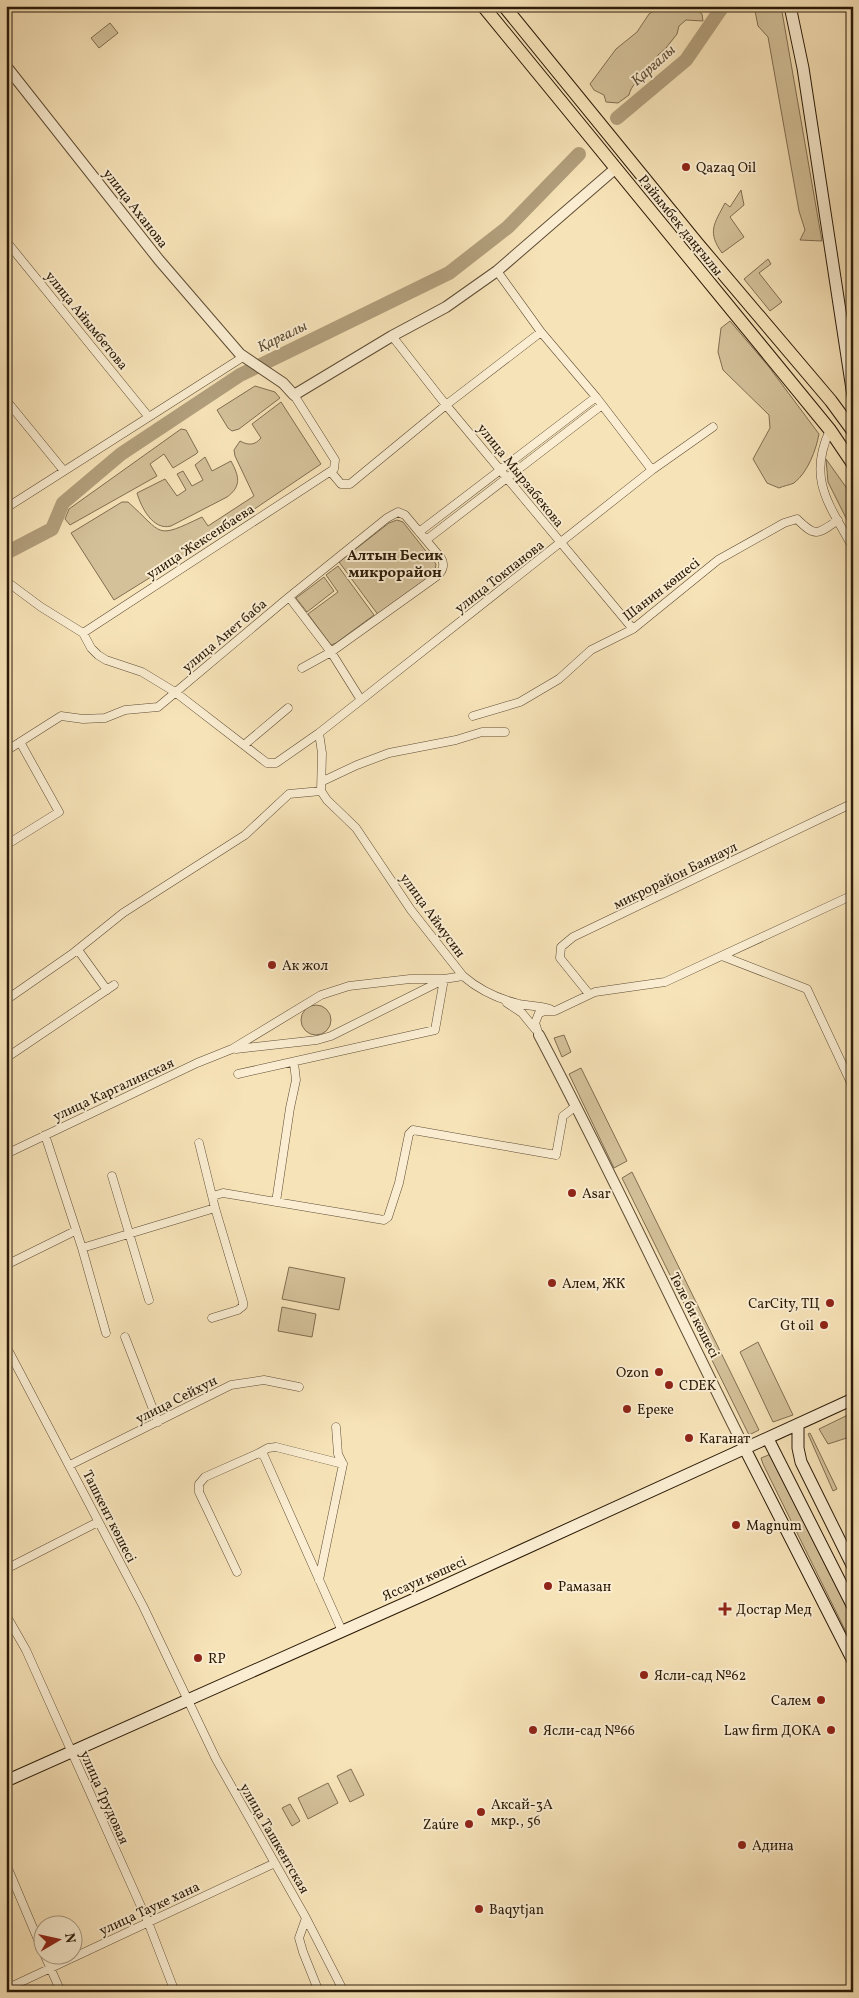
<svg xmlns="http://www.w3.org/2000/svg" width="859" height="1998" font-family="Vollkorn,serif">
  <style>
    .green { fill: #d4c19a; stroke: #806e51 }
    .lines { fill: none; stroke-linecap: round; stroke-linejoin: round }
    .river { stroke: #b29f7c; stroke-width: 14 }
    .minor-casing { stroke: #5e4c34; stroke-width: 9 }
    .tertiary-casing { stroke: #5e4c34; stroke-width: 12 }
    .secondary-casing { stroke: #2b1a08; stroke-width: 13 }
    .trunk-casing { stroke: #2b1a08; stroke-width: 14 }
    .minor { stroke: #faedd1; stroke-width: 8 }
    .tertiary { stroke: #faedd1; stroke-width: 10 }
    .secondary { stroke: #faedd1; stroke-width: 11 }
    .trunk { stroke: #f7e3b8; stroke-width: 12 }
    .poi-dot { fill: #8f2418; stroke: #faedd1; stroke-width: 2 }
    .labels { text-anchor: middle; stroke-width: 4; stroke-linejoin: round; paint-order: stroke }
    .poi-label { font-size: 14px; fill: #2b1a08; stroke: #faedd1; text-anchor: start }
    .street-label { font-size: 14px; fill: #2b1a08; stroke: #faedd1 }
    .water-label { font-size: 15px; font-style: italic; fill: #614f36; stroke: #faedd1 }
    .neighbourhood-label { font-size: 15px; font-weight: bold; fill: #2b1a08; stroke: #faedd1 }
  </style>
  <rect width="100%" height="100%" fill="#f7e3b8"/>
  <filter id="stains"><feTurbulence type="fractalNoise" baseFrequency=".004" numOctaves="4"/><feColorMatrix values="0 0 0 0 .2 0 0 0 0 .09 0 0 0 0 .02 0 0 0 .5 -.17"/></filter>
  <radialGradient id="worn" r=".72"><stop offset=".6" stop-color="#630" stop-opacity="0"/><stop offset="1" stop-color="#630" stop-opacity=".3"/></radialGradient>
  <path class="green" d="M661 6H696L695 9 702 14 703 21 686 20 679 26 677 34 666 48 658 55 647 76C638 79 631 86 629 95L618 103 606 102 604 95 594 90 590 84 616 49 637 32 649 14Z
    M754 6H781L822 241 800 240 805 230 799 211 768 37 758 26Z
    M110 23 118 33 99 48 91 38Z
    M741 190 744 205 730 217 744 237 722 253C707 232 714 224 725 203L730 207Z
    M768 259 771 264 759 273 782 302 770 311 744 279Z
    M730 321 769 367 819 434C816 450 808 472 794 483 790 485 783 486 779 488L767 483 753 459 770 428 769 415 723 370 718 352 721 328Z
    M255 386 275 392 280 398 239 429 232 431 228 428 217 410Z
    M281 402 321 464 188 554 114 600 71 533 122 502H128C164 534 154 540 202 517L208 526 254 496 235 456 234 450 240 441C249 446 255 445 261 438L252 424Z
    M181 429 186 430 198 452 196 454 173 468 164 454 150 464 157 476 70 525 65 519 69 509Z
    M205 457 212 471 231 461C239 476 242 486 227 497L171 526C153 531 141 507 137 493L165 479 177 496 186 490 177 474 183 471 192 486 203 480 195 465Z
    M826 459 853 497V532L828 482Z
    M397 520 403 522 436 564 434 578 379 616 339 562 389 523Z
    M338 566 374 615 336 643 331 645 308 614 338 592 326 575Z
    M324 577 334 591 307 612 296 598Z
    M301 1020a15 15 0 1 1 30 0a15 15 0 1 1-30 0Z
    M564 1035 571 1052 562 1057 554 1038Z
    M581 1068 627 1161 614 1168 569 1074Z
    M632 1172 759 1430 749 1435 622 1178Z
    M289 1267 345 1278 339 1310 282 1299Z
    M282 1307 316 1314 312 1337 278 1331Z
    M758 1342 793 1415 773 1422 740 1352Z
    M852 1413 853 1436 828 1444 819 1429Z
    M810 1433 837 1489 833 1491 808 1434Z
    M771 1454 853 1616V1646L763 1464 761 1458Z
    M351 1769 364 1795 350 1802 337 1776Z
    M328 1783 338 1803 308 1819 298 1798Z
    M290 1804 300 1821 292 1826 282 1808Z"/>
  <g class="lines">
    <path class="river" d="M617 118 686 60 723 6
      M6 553 52 529 63 503 121 454 240 375 449 273 508 227 579 154"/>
    <g class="minor-casing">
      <path id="minor" d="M6 241 148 416
        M497 271 541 332 596 397 652 470
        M392 336 446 405 633 629
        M6 400 64 471
        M830 430C807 479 829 504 853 548
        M331 472 341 484H350L446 405 541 332
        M6 508 243 357
        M419 532 596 397
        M426 540 602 405
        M6 581 41 607 83 633 91 648 98 655 106 660 142 672 175 692 267 763H276L319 733
        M289 597 387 518 398 512 405 515 441 558C445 564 443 571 437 576L331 652 302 668
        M83 633 334 469 335 460 294 395
        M361 700 652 470 713 427
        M473 716 520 702 559 679 591 650 633 629 718 560 784 523 797 519C815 537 817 535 838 520
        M244 745 288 708
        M6 751 61 716 83 719 105 718 125 710 158 707 289 597 331 652 361 700 319 733 322 753 321 791
        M323 781 357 765 389 753 456 740 482 732H505
        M321 791 327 800 356 828 411 910 463 976C478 989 499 999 519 1004 529 1006 540 1006 550 1009
        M6 845 59 812 20 742
        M78 950 107 990
        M722 956 807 989 853 1087
        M589 994 560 958 561 947 573 937 853 803
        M6 1000 72 954 123 913 245 835 289 794 321 791
        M507 1003 522 1013 535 1029
        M539 1035 535 1023 539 1013 546 1011H555L595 992 665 982 853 895
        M236 1049 317 1040 331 1036 443 980
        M6 1058 114 985
        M238 1074 435 1030 444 979
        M45 1135 82 1248 106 1333
        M199 1143 215 1208 243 1302V1306L238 1310 212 1318
        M6 1154 197 1063 232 1049 321 995 349 986 410 979H444L463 976
        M112 1176 149 1300
        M213 1196 223 1193 384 1220 388 1217 399 1183 409 1134 413 1130 556 1155 563 1116 576 1106
        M276 1202 290 1108 296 1080 294 1063
        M82 1248 215 1208
        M6 1265 75 1231
        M125 1337 158 1422
        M6 1346 143 1606 216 1759 306 1918 299 1938 303 1952 319 1992
        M336 1427 338 1454 343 1464
        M259 1453 268 1448 276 1447 343 1464 319 1580
        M70 1465 231 1385 264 1380 299 1387
        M6 1569 98 1522
        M237 1572 199 1492V1484L205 1477 259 1453 264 1456 342 1631
        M6 1615 26 1650 148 1922 175 1992
        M6 1864 42 1949
        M306 1918 344 1992
        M45 1956 61 1992
        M6 1989 275 1863"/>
    </g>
    <g class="tertiary-casing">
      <path id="tertiary" d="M6 66 159 260 240 354 283 383 294 395 392 336 446 307 497 271 616 168
        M539 1035C611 1171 676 1311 745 1449"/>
    </g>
    <g class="secondary-casing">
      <path id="secondary" d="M790 6 803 68 853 396
        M798 1425V1448L801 1462 853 1567
        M768 1439 853 1607
        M745 1449 853 1661
        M6 1781 428 1593 853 1399"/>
    </g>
    <g class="trunk-casing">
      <path id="trunk" d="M483 6 830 430 853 464
        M504 6 697 243 831 401 853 431"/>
    </g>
    <use href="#minor" class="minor"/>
    <use href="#tertiary" class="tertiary"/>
    <use href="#secondary" class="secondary"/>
    <use href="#trunk" class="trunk"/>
  </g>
  <g class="poi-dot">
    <circle cx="686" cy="167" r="5"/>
    <circle cx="272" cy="965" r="5"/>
    <circle cx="572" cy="1193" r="5"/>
    <circle cx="552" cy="1283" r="5"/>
    <circle cx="830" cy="1303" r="5"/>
    <circle cx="824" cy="1325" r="5"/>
    <circle cx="659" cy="1372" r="5"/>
    <circle cx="669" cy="1385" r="5"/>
    <circle cx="627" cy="1409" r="5"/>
    <circle cx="689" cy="1438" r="5"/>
    <circle cx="736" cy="1525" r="5"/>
    <circle cx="548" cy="1586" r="5"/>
    <path d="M722.5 1601.5h5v5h5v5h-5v5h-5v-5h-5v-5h5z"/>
    <circle cx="198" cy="1658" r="5"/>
    <circle cx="644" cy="1675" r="5"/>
    <circle cx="821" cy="1700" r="5"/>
    <circle cx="533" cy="1730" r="5"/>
    <circle cx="831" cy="1730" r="5"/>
    <circle cx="481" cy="1812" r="5"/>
    <circle cx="469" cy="1824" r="5"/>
    <circle cx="742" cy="1845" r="5"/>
    <circle cx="479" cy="1909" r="5"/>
  </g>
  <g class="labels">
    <g class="poi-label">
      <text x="696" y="172">Qazaq Oil</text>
      <text x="282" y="970">Ак жол</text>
      <text x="582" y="1198">Asar</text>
      <text x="562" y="1288">Алем, ЖК</text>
      <text x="820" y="1308" text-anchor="end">CarCity, ТЦ</text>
      <text x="814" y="1330" text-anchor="end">Gt oil</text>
      <text x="649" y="1377" text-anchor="end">Ozon</text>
      <text x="679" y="1390">CDEK</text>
      <text x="637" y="1414">Ереке</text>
      <text x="699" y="1443">Каганат</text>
      <text x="746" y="1530">Magnum</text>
      <text x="558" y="1591">Рамазан</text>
      <text x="736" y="1614">Достар Мед</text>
      <text x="208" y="1663">RP</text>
      <text x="654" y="1680">Ясли-сад №62</text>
      <text x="811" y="1705" text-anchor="end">Салем</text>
      <text x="543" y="1735">Ясли-сад №66</text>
      <text x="821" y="1735" text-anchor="end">Law firm ДОКА</text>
      <text x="491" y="1809">Аксай-3А<tspan x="491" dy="16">мкр., 56</tspan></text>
      <text x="459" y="1829" text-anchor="end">Zaúre</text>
      <text x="752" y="1850">Адина</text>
      <text x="489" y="1914">Baqytjan</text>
    </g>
    <g class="street-label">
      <text transform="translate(136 208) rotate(52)" y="5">улица Аханова</text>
      <text transform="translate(681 225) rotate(51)" y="5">Райымбек даңғылы</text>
      <text transform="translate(87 320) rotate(51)" y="5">улица Айымбетова</text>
      <text transform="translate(521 475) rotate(51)" y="5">улица Мырзабекова</text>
      <text transform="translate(200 541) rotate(-33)" y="5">улица Жексенбаева</text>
      <text transform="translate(499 576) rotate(-38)" y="5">улица Токпанова</text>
      <text transform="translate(661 589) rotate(-38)" y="5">Шанин көшесі</text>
      <text transform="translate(224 635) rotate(-40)" y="5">улица Анет баба</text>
      <text transform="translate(675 875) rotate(-26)" y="5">микрорайон Баянаул</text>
      <text transform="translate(433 915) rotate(54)" y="5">улица Аймусин</text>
      <text transform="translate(113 1089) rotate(-25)" y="5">улица Каргалинская</text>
      <text transform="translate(695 1315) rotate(63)" y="5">Төле би көшесі</text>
      <text transform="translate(176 1399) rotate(-27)" y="5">улица Сейхун</text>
      <text transform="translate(110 1516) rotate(63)" y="5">Ташкент көшесі</text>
      <text transform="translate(424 1578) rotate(-24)" y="5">Яссауи көшесі</text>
      <text transform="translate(105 1797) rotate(66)" y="5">улица Трудовая</text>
      <text transform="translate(275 1838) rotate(60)" y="5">улица Ташкентская</text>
      <text transform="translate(149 1908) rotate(-25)" y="5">улица Тауке хана</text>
    </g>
    <g class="water-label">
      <text transform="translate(653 65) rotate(-42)" y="5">Қарғалы</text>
      <text transform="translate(282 336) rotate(-26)" y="5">Қарғалы</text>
    </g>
    <g class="neighbourhood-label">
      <text x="395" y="560">Алтын Бесик<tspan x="395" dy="17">микрорайон</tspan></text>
    </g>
  </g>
  <rect width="859" height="1998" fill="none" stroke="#f7e3b8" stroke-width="25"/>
  <rect x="8" y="8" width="844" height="1983" fill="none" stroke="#2b1a08" stroke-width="2.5"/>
  <rect x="12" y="12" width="834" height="1973" fill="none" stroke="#2b1a08"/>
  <g transform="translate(58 1940) rotate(81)"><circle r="24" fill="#faedd1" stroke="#a79981"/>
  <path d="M0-4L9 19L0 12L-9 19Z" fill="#8f2418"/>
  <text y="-8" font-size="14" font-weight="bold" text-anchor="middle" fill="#2b1a08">N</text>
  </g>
  <rect width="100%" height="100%" filter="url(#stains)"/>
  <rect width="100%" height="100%" fill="url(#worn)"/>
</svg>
